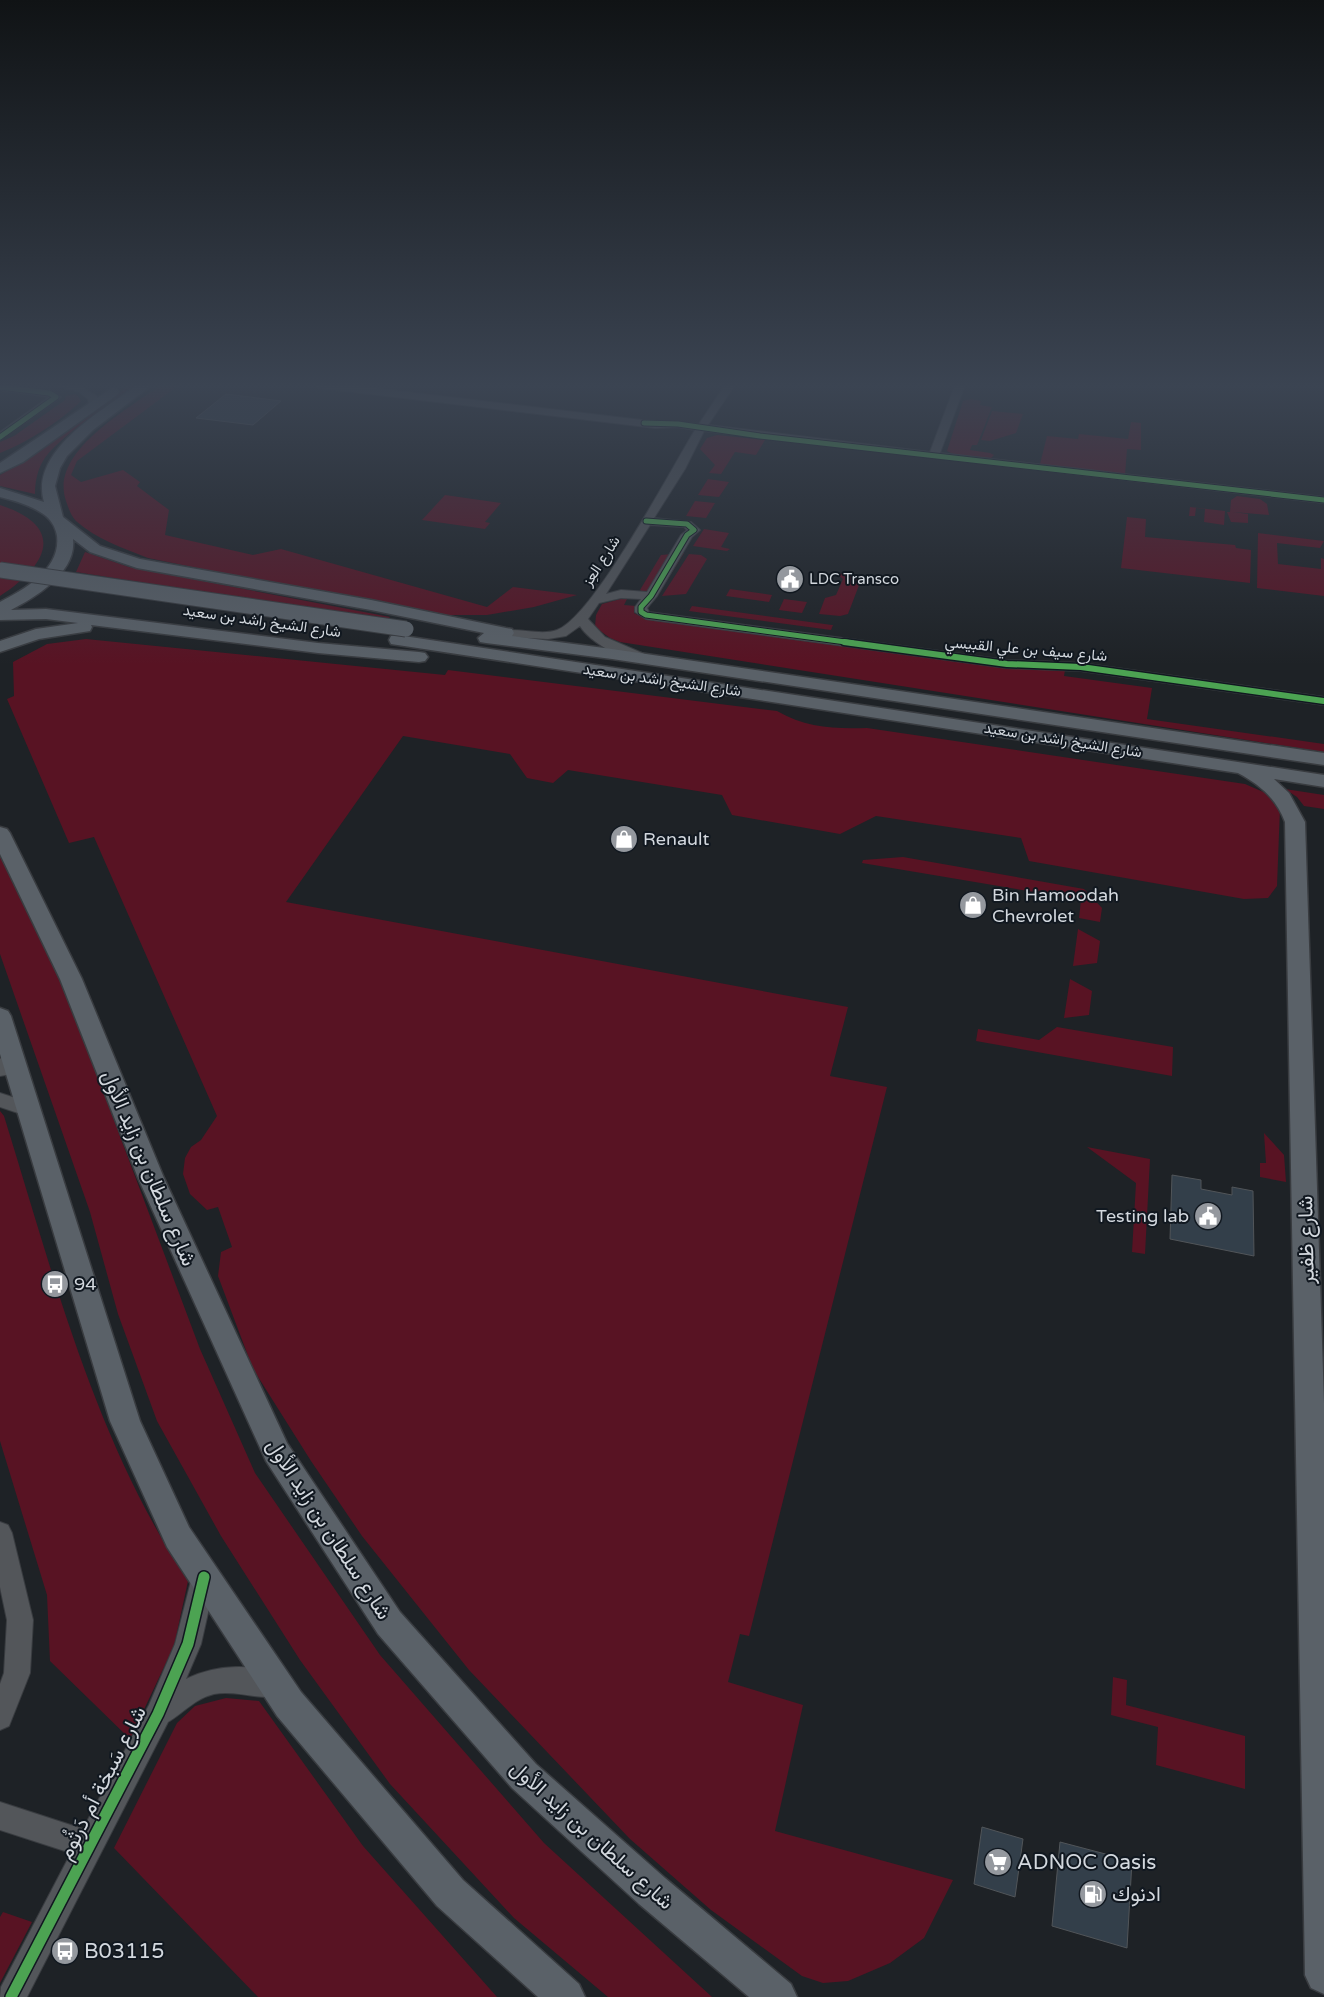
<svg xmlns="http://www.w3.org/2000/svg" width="1324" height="1997" font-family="'Varela Round',Vazirmatn,sans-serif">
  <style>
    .green { fill: #581323 }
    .building { fill: #333f4a; stroke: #515559 }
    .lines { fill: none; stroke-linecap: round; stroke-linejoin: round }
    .minor-casing { stroke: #393c40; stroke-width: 2 }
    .major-casing { stroke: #393c40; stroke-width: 3 }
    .minor { fill: #53565a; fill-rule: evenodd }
    .major { fill: #5a6168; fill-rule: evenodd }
    .major-bridge-casing { stroke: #393c40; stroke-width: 17; stroke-linecap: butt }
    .major-bridge { stroke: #5a6168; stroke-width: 15 }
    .cycleway-far2-casing { stroke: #111820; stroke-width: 7 }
    .cycleway-far1-casing { stroke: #111820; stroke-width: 9 }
    .cycleway-casing { stroke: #111820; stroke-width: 14 }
    .cycleway-far2 { stroke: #4ca352; stroke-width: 5 }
    .cycleway-far1 { stroke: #4ca352; stroke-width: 6 }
    .cycleway { stroke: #4ca352; stroke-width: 11 }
    .labels { text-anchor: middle; stroke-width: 4; stroke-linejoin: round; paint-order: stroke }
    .far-street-label { font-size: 15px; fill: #d3d8de; stroke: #111820 }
    .far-poi-label { font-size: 15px; fill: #d3d8de; stroke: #111820; text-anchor: start }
    .poi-label { font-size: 18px; fill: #d3d8de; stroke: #111820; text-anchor: start }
    .near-street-label { font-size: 21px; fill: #d3d8de; stroke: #111820 }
    .near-poi-label { font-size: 21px; fill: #d3d8de; stroke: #111820; text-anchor: start }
  </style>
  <rect width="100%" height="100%" fill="#1e2226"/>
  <path class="green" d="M129 385H137C113 403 56 438 43 461 37 471 35 483 35 494L0 486V475L30 458Z
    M161 385H179L77 461 71 475 81 482 123 470 140 482 137 486 169 510 165 535 253 555 281 549 487 607 513 587 577 595 534 607 487 615H432L148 558C123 548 96 539 76 521 71 516 68 507 66 501 49 452 127 410 161 385Z
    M75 394 78 396 81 401C59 422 28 442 0 453V442L14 436 65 400 66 396Z
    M971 399 981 401 980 405 992 407 977 445H972L970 450 990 453 994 455 991 458 955 455 947 451 963 401Z
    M992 411 1023 414 1016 433 990 441 981 440Z
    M1131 422 1141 423V450L1127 449 1125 475 1040 464 1047 436 1078 439 1079 434 1128 439Z
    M717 435 765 440 756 455 735 452 721 474 709 473 715 465 700 449 707 438Z
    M708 479 729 482 719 497 698 495Z
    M445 495 501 503 485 522 490 523 485 529 422 520Z
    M1237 496 1260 499 1267 504 1269 515 1233 512 1248 514V523L1231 522 1227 512H1230L1231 500Z
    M695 501 715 503 706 518 686 516Z
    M0 505C67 527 48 565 0 596Z
    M1190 507 1225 511 1224 525 1204 522 1205 509 1196 508 1195 516H1189Z
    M1127 517 1146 519 1145 537 1235 545 1236 548 1251 550 1250 583 1121 568Z
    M704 529 729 533 721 547 730 549 727 551 693 546Z
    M1258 533 1324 541 1320 548 1277 543 1278 564 1321 569V558L1324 559V596L1257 588Z
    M85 552 129 567 390 617 386 621 76 572Z
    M684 553 658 595 645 594 640 590 661 555Z
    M689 554 701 555 707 559 686 594 662 596Z
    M836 573 854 575 861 580 848 614 840 616 819 614 825 598 836 595 843 579Z
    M730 589 772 595 769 602 726 596Z
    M628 597 624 605 636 606 634 613 643 618 905 653 1065 670 1064 676 1152 688 1147 719 1324 744V752L620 642 610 638 595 627 596 615 602 604Z
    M784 599 807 602 802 613 779 610Z
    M692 606 832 625H833L831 630 689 611Z
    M86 639 445 675 448 670 777 711C806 728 835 729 867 728L1245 784 1268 794 1280 808 1277 886 1268 898 1244 899 1029 861 1021 838 876 816 840 834 732 815 722 795 568 770 553 783 527 778 510 754 403 736 286 902 848 1007 830 1076 887 1087 749 1636 740 1634 728 1682 803 1705 775 1831 953 1880 924 1938 890 1963 848 1981 823 1983 802 1976 711 1910 630 1839 469 1670 362 1536 311 1461 253 1369 218 1276 221 1252 232 1247 218 1207 207 1210 190 1194 183 1174 185 1158 191 1147 201 1140 217 1116 94 837 69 843 7 699 14 696 13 662 47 644Z
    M1285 789 1324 795V809L1304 806 1297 797Z
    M0 849 68 998 200 1349 255 1473 380 1655 544 1843 712 1997H608L514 1918 390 1784 300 1660 221 1536 157 1421 118 1314 90 1212 0 954Z
    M903 857 1084 889 1102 908 1100 922 1079 918 1081 900 862 863 863 860Z
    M1078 929 1100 941 1097 963 1073 966Z
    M1070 979 1092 991 1089 1015 1064 1018Z
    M1057 1027 1173 1047 1172 1076 976 1041 978 1029 1039 1040Z
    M0 1111 4 1116C53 1274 95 1441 188 1581L174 1646 130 1739 50 1661 47 1595 0 1441Z
    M1264 1133 1284 1155 1286 1182 1260 1177V1163H1266Z
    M1087 1147 1150 1159 1145 1254 1132 1252 1136 1183Z
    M1113 1677 1127 1680 1126 1705 1245 1736V1789L1156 1765 1158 1727 1111 1715Z
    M226 1698 259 1701 363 1846 497 1997H258L114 1848 177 1723 195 1706Z
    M3 1912 32 1922 0 1983V1917Z"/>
  <path class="building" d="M226 394 281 401 253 425 196 418Z
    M1172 1175 1201 1180V1189L1232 1195V1187L1253 1191 1254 1256 1170 1239Z
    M982 1827 1023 1839 1015 1897 974 1884Z
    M1060 1842 1132 1861 1127 1948 1052 1926Z"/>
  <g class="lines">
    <g class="minor-casing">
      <path id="minor" d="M0 385 49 390 61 397 0 440V432L49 397 0 390Z
        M54 385 82 387 97 396 98 405 97 407H89L88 399 79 392Z
        M314 385H348L642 420 699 424 725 385H735L708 425 930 452 955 385H965L940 453 1324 497V503L704 431 685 469 654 518 691 522 700 530 692 537 657 596 647 608 649 612 1007 660 1081 663 1324 697V705L1081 671 1007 668 646 619 635 612V607L641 599 621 598 599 603 588 619 605 637 649 656 651 659 649 662C631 666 589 642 580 626L566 636 548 639 506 637 504 634 506 631 511 630C525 630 544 635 557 630 594 616 671 469 695 430L678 427 655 428 319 388ZM650 525 684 527 687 530 681 535 647 592 621 590 606 594Z
        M13 1050 19 1052 22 1056 6 1075 0 1076V1059L7 1052Z
        M0 1093 37 1105 39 1110 37 1115 30 1117 0 1107Z
        M0 1522 8 1525 12 1533 33 1620 30 1673 9 1726 0 1730V1684L4 1673 7 1620 0 1587Z
        M204 1566 213 1569 216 1577 201 1644 186 1679C216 1664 254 1663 286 1676L290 1685 286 1694C264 1703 238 1689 214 1694 196 1698 183 1713 168 1722L27 1997H0L1 1987 71 1853 0 1830V1802L83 1829 149 1705 175 1644 192 1577 195 1569Z"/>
    </g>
    <g class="major-casing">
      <path id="major" d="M137 385H152L93 430 67 456 60 468 55 486 63 517 100 546 140 559 371 600 506 628 512 629 514 633 512 636 612 649 1324 753V765L612 659 486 643 480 642 478 638 484 633 371 610 137 568 90 552 73 539C77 572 36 597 11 610L46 609 318 643 419 652 425 653 428 657 425 661 419 662 318 653 91 625 92 627 90 631 39 639 0 652V641L36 629 78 623 46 619 0 620V602C25 589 61 569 57 536 56 529 52 521 46 516 33 506 16 501 0 497V488L44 502C29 451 102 411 137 385Z
        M112 388 117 389 119 392 117 395 23 462 0 473V463Z
        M397 635 1324 775V787L1274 779 1289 793 1305 822 1324 1403V1994L1311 1988 1305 1975 1285 822C1276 798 1260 785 1238 773L391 644 389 640 391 636Z
        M0 827 7 829 10 833 82 979 164 1178 287 1443 400 1612 536 1764 665 1878 791 1984 797 1997H749L639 1904 512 1788 378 1634 266 1461 138 1178 60 979 0 854Z
        M0 1008 8 1011 11 1016 140 1421 189 1527 301 1692 463 1880 579 1984 585 1997H538L437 1906 277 1716 167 1547 110 1421 0 1054Z"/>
    </g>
    <use href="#minor" class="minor"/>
    <use href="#major" class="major"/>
    <g class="major-bridge-casing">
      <path id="major-bridge" d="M0 570 406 629"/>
    </g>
    <use href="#major-bridge" class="major-bridge"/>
    <g class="cycleway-far2-casing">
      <path id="cycleway-far2" d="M0 387 49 393 56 397 0 437
        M644 423 678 424 760 436 1324 500
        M646 521 687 524 694 530 687 535 651 596 641 607V612L646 615 853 643"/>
    </g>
    <g class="cycleway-far1-casing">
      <path id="cycleway-far1" d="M844 642 1007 664 1081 667 1324 701"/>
    </g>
    <g class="cycleway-casing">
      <path id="cycleway" d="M11 1997 158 1714 188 1644 204 1577"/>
    </g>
    <use href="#cycleway-far2" class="cycleway-far2"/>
    <use href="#cycleway-far1" class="cycleway-far1"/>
    <use href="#cycleway" class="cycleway"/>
  </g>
  <linearGradient id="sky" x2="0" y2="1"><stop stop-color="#101315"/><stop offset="0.58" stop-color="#3b4452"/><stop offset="1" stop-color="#3b4452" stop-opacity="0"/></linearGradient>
  <rect width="1324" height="665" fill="url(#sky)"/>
  <defs>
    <g id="civic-disc" transform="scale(1.4375)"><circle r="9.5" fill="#94989e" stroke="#111820"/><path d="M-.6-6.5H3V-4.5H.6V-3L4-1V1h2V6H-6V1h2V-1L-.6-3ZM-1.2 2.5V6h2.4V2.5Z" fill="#fff"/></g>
    <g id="shop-disc" transform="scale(1.4375)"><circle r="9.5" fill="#94989e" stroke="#111820"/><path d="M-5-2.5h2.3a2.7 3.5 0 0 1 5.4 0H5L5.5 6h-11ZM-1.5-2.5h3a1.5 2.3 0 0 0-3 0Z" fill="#fff"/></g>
    <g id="bus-disc" transform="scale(1.4375)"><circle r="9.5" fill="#94989e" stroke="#111820"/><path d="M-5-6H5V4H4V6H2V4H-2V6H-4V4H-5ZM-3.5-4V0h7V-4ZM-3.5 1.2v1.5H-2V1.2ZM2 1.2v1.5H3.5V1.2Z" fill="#fff"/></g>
    <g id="supermarket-disc" transform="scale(1.4375)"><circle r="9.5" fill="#94989e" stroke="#111820"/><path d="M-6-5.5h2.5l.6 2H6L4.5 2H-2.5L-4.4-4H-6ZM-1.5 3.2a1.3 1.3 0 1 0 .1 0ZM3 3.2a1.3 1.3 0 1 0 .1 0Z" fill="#fff"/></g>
    <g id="fuel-disc" transform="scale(1.4375)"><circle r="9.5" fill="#94989e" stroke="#111820"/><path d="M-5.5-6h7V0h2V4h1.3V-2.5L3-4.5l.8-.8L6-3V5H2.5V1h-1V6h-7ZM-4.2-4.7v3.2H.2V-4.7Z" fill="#fff"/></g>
  </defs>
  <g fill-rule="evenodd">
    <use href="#civic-disc" x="790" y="579"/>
    <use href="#shop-disc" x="624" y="839"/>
    <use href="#shop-disc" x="973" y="905"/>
    <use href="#civic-disc" x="1208" y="1216"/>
    <use href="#bus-disc" x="55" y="1284"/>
    <use href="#supermarket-disc" x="998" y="1862"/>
    <use href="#fuel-disc" x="1093" y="1894"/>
    <use href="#bus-disc" x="65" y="1951"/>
  </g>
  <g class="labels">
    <g class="far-street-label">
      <text transform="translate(601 561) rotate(-57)" y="5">شارع العِز</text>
      <text transform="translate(262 621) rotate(8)" y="5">شارع الشيخ راشد بن سعيد</text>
      <text transform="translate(1026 649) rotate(5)" y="5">شارع سيف بن علي القبيسي</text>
      <text transform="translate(662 680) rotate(8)" y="5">شارع الشيخ راشد بن سعيد</text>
      <text transform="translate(1063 740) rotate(9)" y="5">شارع الشيخ راشد بن سعيد</text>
    </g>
    <g class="far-poi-label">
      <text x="809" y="584">LDC Transco</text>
    </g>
    <g class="poi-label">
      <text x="643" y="845">Renault</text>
      <text x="992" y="901">Bin Hamoodah<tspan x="992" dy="21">Chevrolet</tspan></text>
      <text x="1189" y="1222" text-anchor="end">Testing lab</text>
      <text x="74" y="1290">94</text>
    </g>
    <g class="near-street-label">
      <text transform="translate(149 1168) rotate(67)" y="7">شارع سلطان بن زايد الأول</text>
      <text transform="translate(1306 1240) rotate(-91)" y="7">شارع ظفير</text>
      <text transform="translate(329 1529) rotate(57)" y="7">شارع سلطان بن زايد الأول</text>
      <text transform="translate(102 1783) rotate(-63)" y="7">شارع سَبخة أم دَرثُوم</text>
      <text transform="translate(592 1835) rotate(42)" y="7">شارع سلطان بن زايد الأول</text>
    </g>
    <g class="near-poi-label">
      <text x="1017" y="1869">ADNOC Oasis</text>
      <text x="1112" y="1901">ادنوك</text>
      <text x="84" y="1958">B03115</text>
    </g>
  </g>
</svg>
